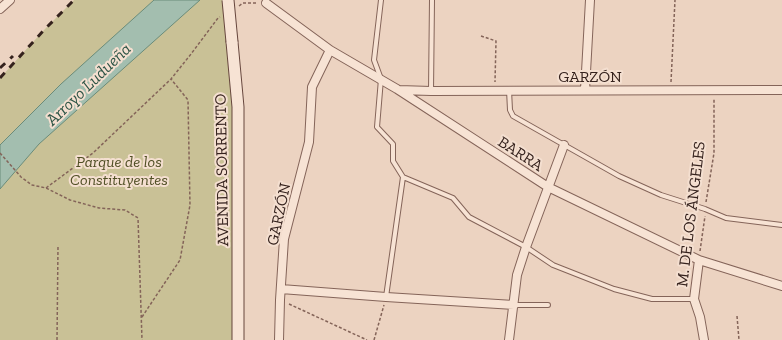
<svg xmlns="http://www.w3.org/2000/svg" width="782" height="340" font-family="'Zilla Slab',serif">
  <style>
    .green { fill: #c9c196 }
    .water { fill: #a3beaf; stroke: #6b8c7a }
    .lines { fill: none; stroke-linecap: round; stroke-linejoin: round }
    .lane-casing { stroke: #846459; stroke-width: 6 }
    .street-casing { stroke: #846459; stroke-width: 10 }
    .secondary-casing { stroke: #66463d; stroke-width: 13 }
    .path { stroke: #846459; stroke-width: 1.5; stroke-dasharray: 3 2; stroke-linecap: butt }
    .lane { stroke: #f7e3d4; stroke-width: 4 }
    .street { stroke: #f7e3d4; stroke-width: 8 }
    .secondary { stroke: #f7e3d4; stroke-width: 11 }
    .rail { stroke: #35221d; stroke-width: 3; stroke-dasharray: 7 7; stroke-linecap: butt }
    .secondary-bridge-casing { stroke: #66463d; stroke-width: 13; stroke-linecap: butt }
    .secondary-bridge { stroke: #f7e3d4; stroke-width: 11 }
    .labels { text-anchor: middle; stroke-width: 4; stroke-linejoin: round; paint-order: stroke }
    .street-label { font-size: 16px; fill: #35221d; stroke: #f4dfd0 }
    .park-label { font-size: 16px; font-style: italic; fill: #504f25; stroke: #f4dfd0 }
    .water-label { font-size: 17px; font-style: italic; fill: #2d5446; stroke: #f4dfd0 }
  </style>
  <rect width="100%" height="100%" fill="#ecd3c1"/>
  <path class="green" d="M74 0H228L238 107V340H0V78L45 29Z"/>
  <path class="water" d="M154 0H200L39 144 0 189V145L61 84Z"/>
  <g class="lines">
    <g class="lane-casing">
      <path id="lane" d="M381 0 374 60 381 79 377 127 393 144V161L403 177 453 198 469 217 526 247 553 265 614 289 652 299H694
        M509 90 510 110 513 116 619 176 661 195 705 209 726 218 782 225
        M431 91 432 0
        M386 297 403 177
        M514 305H548"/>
    </g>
    <g class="street-casing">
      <path id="street" d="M266 3 330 50 397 89 548 187 699 260 782 286
        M0 9 10 0
        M399 90 431 91 782 90
        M585 90 590 0
        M699 260 694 299 700 317 704 340
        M281 289 386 297 514 305
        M279 340 280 300 284 239 309 142 312 87 330 50
        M509 340 517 275 526 247 564 145"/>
    </g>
    <g class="secondary-casing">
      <path id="secondary" d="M232 42 238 107V340"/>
    </g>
    <path class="path" d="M239 6 243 3H258
      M481 36 496 41 495 82
      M671 82 675 0
      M0 153 21 177 32 185 46 188 70 200 99 208 125 210 138 218 142 340
      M46 188 93 153 171 79 191 54 218 18 220 17
      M706 202 714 153V98
      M700 251 705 216
      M289 304 367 340
      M737 316 739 340
      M142 317 180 260 190 205 188 100 171 79
      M57 340 58 246
      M374 340 384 305"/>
    <use href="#lane" class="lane"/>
    <use href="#street" class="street"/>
    <use href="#secondary" class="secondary"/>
    <path class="rail" d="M0 68 13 56
      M0 78 45 29 74 0"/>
    <g class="secondary-bridge-casing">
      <path id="secondary-bridge" d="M228 0 232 42"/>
    </g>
    <use href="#secondary-bridge" class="secondary-bridge"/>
  </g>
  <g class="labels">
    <g class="street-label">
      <text x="590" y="82">GARZÓN</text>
      <text transform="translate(521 153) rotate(33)" y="6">BARRA</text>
      <text transform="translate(221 170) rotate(-91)" y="6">AVENIDA SORRENTO</text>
      <text transform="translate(278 214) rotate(-78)" y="6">GARZÓN</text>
      <text transform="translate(690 214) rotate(-83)" y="6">M. DE LOS ÁNGELES</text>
    </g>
    <g class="park-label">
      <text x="119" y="167">Parque de los<tspan x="119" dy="18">Constituyentes</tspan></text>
    </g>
    <g class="water-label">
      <text transform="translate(88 84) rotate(-44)" y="6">Arroyo Ludueña</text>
    </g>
  </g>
</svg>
